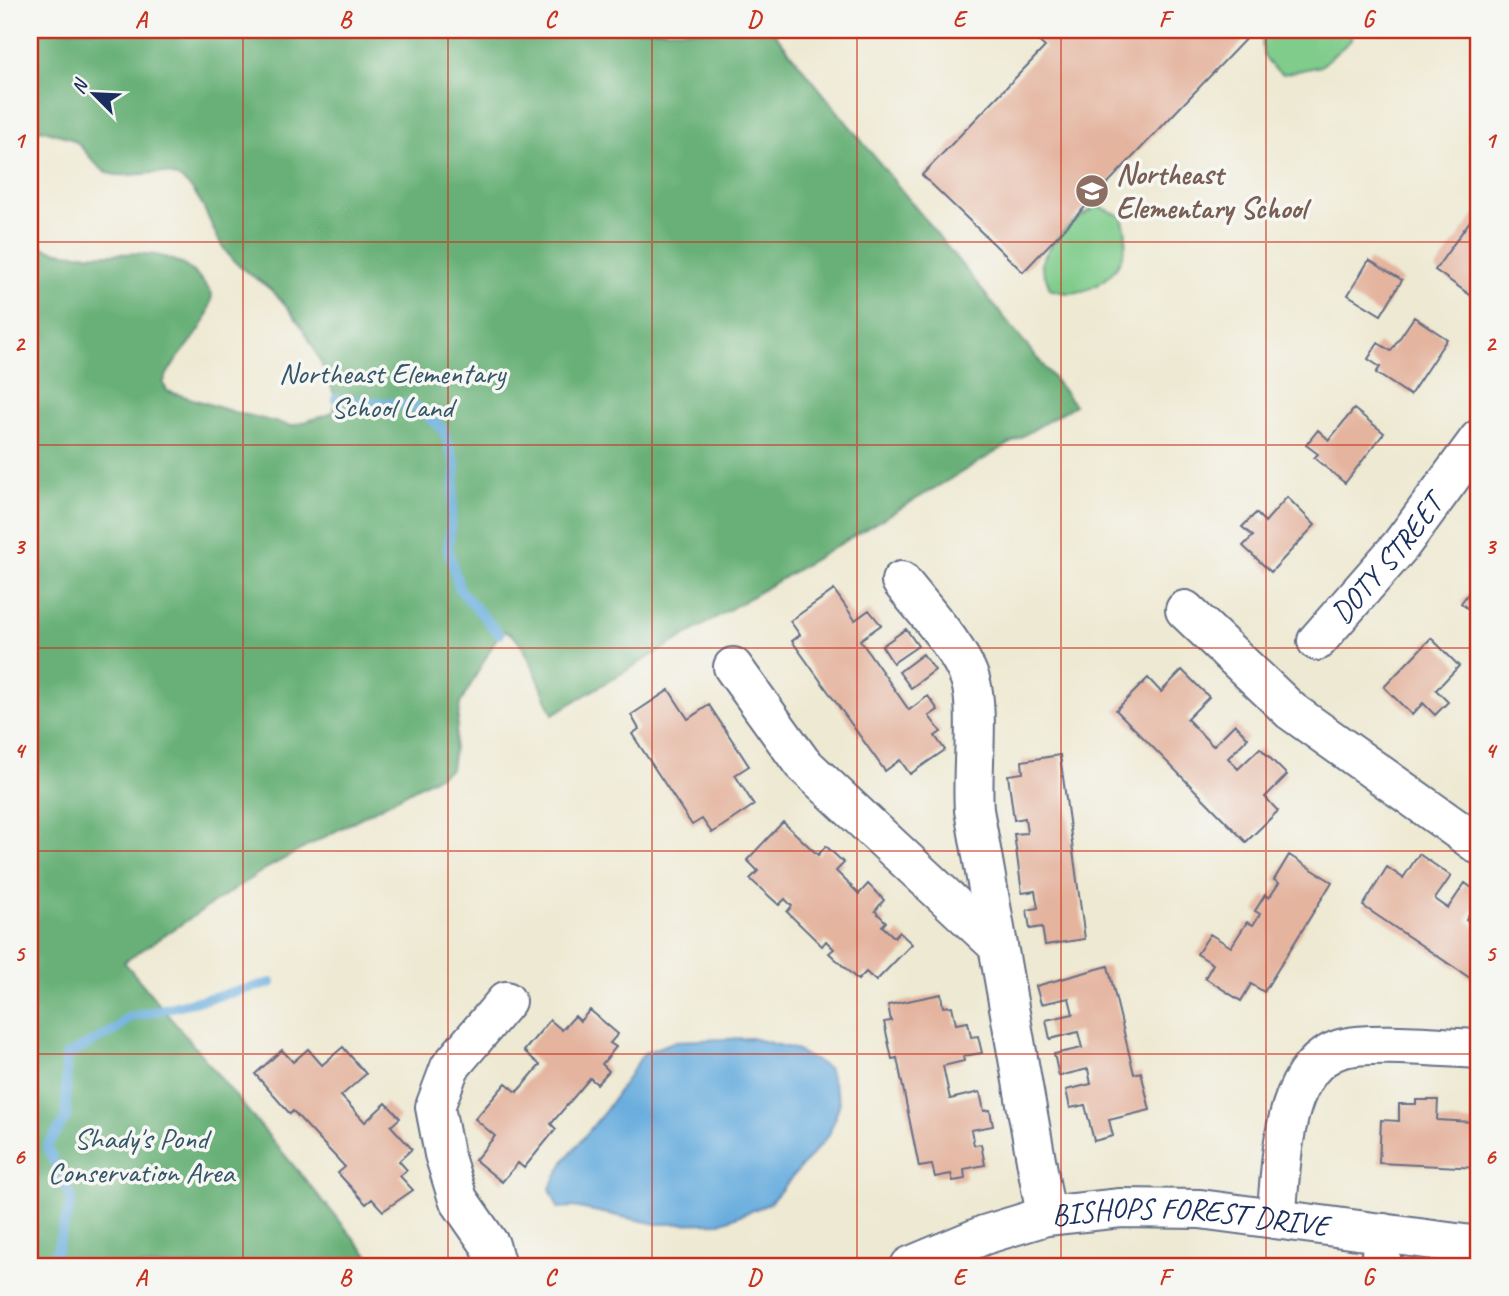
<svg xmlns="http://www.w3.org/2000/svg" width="1509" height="1296" font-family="Caveat,sans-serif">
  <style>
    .green { fill: #7fcc8b; stroke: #4d7e74; stroke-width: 2 }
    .forest { fill: #67b077; stroke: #41706a; stroke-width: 2 }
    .water { fill: #69adde; stroke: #426e9e; stroke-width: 2 }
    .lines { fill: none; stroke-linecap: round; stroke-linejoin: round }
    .stream { stroke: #69adde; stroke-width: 10 }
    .building { fill: #e4b49f }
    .minor-casing { stroke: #657087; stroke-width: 42 }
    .minor { stroke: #fff; stroke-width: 38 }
    .grid { fill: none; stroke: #c8321e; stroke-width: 2; stroke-opacity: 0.55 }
    .labels { text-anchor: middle; stroke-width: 7; stroke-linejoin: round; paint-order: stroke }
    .education-label { font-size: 30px; font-weight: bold; fill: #785e54; stroke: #f6f6f2; text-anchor: start }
    .park-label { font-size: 30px; fill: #345669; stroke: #f6f6f2 }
    .street-label { font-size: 30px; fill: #1b2f5e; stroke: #f6f6f2 }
    .neatline { fill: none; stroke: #c8321e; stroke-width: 2.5 }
    .grid-label { font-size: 23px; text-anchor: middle; font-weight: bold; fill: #c8321e }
  </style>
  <rect width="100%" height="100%" fill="#f6f6f2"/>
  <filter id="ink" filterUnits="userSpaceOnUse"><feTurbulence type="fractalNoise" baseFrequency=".0143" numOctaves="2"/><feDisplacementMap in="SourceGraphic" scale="14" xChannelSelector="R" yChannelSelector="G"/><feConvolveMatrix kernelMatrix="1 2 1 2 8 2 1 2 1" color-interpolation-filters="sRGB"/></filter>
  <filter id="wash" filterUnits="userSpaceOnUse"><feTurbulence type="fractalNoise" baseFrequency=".00686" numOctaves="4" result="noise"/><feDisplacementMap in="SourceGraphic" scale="28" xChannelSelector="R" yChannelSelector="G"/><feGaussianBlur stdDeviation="1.57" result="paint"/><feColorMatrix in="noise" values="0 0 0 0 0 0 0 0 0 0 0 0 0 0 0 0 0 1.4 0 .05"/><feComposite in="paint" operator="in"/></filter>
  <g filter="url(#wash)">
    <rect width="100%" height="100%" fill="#eee9d2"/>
    <path class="green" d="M1265 30H1351V40L1321 66 1283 74C1264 64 1258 50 1265 30Z
      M1098 206 1121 216C1141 260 1094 306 1050 289L1041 264C1051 239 1074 219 1098 206Z"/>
    <path class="forest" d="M30 30H772L1075 405 553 714C542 693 526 637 505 631L499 634 460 704 451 769 265 869 124 962 377 1266H30V242C92 276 166 221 212 294 208 337 178 347 163 383L167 391 234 412 292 426 332 413 336 399C322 361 301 317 271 290 255 275 242 273 227 253 209 230 207 199 183 181 162 164 134 180 111 174 97 170 87 151 76 142 67 135 52 133 41 129L30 133Z"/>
    <path class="water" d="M751 1038 794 1049 828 1068 840 1102 829 1135 769 1204 720 1223 657 1224 574 1207 558 1208 550 1188 565 1160 606 1110 644 1053 676 1041Z"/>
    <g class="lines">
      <path class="stream" d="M336 399 413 405 443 429 456 466 448 550 460 590 499 634
        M52 1266 72 1199 47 1147 66 1118V1056L117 1029 127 1018 271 983"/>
    </g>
    <g id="blocks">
      <path class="building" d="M1026 30H1254L1023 272 922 175 1045 47Z
        M1475 214 1479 217V287L1473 297 1435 270Z
        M1369 260 1402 280 1381 315 1348 295Z
        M1414 317 1447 339 1410 395 1376 373 1380 367 1368 359 1378 343 1391 351Z
        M1354 409 1384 433 1345 483 1314 458 1318 454 1306 445 1318 430 1329 440Z
        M1287 497 1315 525 1271 572 1243 546 1253 536 1242 527 1256 513 1265 522Z
        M1479 579V618L1461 603Z
        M834 590 855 620 869 610 881 625 860 640 909 710 928 696 938 710 929 716 941 732 935 736 945 750 910 774 900 760 885 771 792 641 800 635 790 621Z
        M906 629 918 646 893 663 882 646Z
        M1431 638 1459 666 1436 690 1448 702 1435 715 1423 703 1412 715 1384 687Z
        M923 654 935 670 911 688 899 672Z
        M1182 670 1209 697 1187 719 1213 746 1235 724 1248 738 1228 758 1238 769 1260 748 1287 775 1265 797 1278 811 1246 842 1116 710 1148 678 1161 692Z
        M669 690 688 719 709 705 749 766 735 775 754 805 712 833 702 819 692 825 632 734 639 729 631 715Z
        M1060 755 1085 939 1045 945 1042 927 1030 929 1027 910 1038 908 1035 891 1022 893 1014 834 1027 833 1025 818 1014 820 1008 775 1023 773 1022 761Z
        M783 822 818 855 826 846 844 863 836 871 859 894 868 884 884 900 875 911 886 922 882 926 894 937 899 932 912 944 876 981 866 972 858 980 829 953 834 949 826 941 822 946 787 912 792 906 785 899 779 905 750 879 758 871 747 860Z
        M1419 854 1451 876 1435 899 1448 908 1465 883 1479 893V900L1466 920 1479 929V984L1363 906 1387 867 1403 878Z
        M1289 855 1332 882 1264 992 1251 984 1241 1001 1205 978 1213 964 1197 954 1210 934 1231 947 1247 922 1253 925 1260 914 1255 911 1265 895 1269 898 1279 883 1274 880Z
        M1108 966 1134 1074 1141 1072 1150 1110 1109 1120 1113 1136 1094 1141 1085 1105 1070 1108 1066 1090 1091 1084 1088 1069 1059 1076 1054 1054 1082 1048 1078 1032 1050 1039 1046 1020 1073 1014 1069 998 1041 1004 1036 986Z
        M941 994 943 1007 952 1006 956 1024 968 1022 971 1037 978 1036 982 1053 963 1056 964 1061 943 1066 950 1099 980 1092 984 1111 990 1110 993 1126 971 1130 974 1145 981 1144 985 1165 964 1169 965 1179 953 1181 951 1174 935 1177 932 1165 919 1167 897 1058 892 1059 884 1022 891 1021 888 1005Z
        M590 1010 618 1034 610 1043 616 1047 602 1064 609 1071 597 1084 590 1078 551 1124 556 1129 524 1168 518 1163 502 1182 475 1160 495 1136 475 1119 506 1083 517 1092 540 1065 524 1051 550 1020 562 1030 575 1016 580 1021Z
        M343 1047 366 1074 341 1096 365 1122 386 1103 400 1118 391 1126 412 1149 399 1161 407 1170 400 1176 413 1190 383 1211 372 1199 366 1204 338 1173 345 1167 293 1111 290 1114 255 1074 282 1050 293 1062 308 1049 322 1065Z
        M1416 1100H1438L1437 1120 1472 1122 1473 1106 1479 1107V1168L1379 1163 1381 1120 1399 1121V1104H1416Z"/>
    </g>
  </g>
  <g filter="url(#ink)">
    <use href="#blocks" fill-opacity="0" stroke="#657087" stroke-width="2"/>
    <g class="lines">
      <g class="minor-casing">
        <g id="minor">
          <path d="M901 581C922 608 959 647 970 679 980 709 971 774 974 810L1046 1216"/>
          <path d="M1185 610 1291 711 1479 845"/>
          <path id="s1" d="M1317 641 1401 545 1479 439"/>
          <path d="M733 667 802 763 995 943"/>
          <path d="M1276 1219C1282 1167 1280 1068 1340 1049 1370 1040 1445 1048 1479 1049"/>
          <path d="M496 1266 490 1245 458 1199 444 1154 435 1107 450 1067 506 1001"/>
          <path id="s2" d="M910 1266 984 1235 1046 1216 1121 1208 1200 1209 1479 1246"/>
          <path d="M1380 1266 1383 1233"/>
        </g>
      </g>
      <use href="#minor" class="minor"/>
    </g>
  </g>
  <path class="grid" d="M243 30V1266M448 30V1266M652 30V1266M857 30V1266M1061 30V1266M1266 30V1266M30 242H1479M30 445H1479M30 648H1479M30 851H1479M30 1054H1479"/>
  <defs>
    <g id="school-disc" transform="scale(1.75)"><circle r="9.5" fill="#8d6e63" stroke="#f6f6f2"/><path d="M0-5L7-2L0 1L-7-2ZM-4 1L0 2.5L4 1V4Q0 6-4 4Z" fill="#fff"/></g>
  </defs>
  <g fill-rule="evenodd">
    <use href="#school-disc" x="1092" y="191"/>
  </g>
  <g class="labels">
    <g class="education-label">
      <text x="1116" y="184">Northeast<tspan x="1116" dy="34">Elementary School</tspan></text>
    </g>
    <g class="park-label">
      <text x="392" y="383">Northeast Elementary<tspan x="392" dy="34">School Land</tspan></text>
      <text x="141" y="1148">Shady's Pond<tspan x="141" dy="34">Conservation Area</tspan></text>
    </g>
    <g class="street-label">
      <text dy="10" stroke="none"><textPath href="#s1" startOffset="108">DOTY STREET</textPath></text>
      <text dy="10" stroke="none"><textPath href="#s2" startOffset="290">BISHOPS FOREST DRIVE</textPath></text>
    </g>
  </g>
  <rect width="1509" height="1296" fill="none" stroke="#f6f6f2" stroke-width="77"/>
  <g transform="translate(94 94) rotate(294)" stroke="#f6f6f2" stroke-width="5" paint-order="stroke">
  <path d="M0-5L12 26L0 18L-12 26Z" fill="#1b2f5e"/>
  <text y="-10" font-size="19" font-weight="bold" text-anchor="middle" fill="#1b2f5e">N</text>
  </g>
  <rect x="38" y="38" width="1432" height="1220" class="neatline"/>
  <g class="grid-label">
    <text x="141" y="27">A</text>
    <text x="345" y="27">B</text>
    <text x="550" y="27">C</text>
    <text x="754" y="27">D</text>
    <text x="959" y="27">E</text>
    <text x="1164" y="27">F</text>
    <text x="1368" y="27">G</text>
    <text x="19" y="148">1</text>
    <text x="1490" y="148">1</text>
    <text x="19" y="351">2</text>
    <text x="1490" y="351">2</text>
    <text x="19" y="554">3</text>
    <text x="1490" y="554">3</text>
    <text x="19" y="758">4</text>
    <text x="1490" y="758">4</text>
    <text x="19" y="961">5</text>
    <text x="1490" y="961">5</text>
    <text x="19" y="1164">6</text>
    <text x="1490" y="1164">6</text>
    <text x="141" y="1285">A</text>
    <text x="345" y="1285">B</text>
    <text x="550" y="1285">C</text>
    <text x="754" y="1285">D</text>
    <text x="959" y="1285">E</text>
    <text x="1164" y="1285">F</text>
    <text x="1368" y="1285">G</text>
  </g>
</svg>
